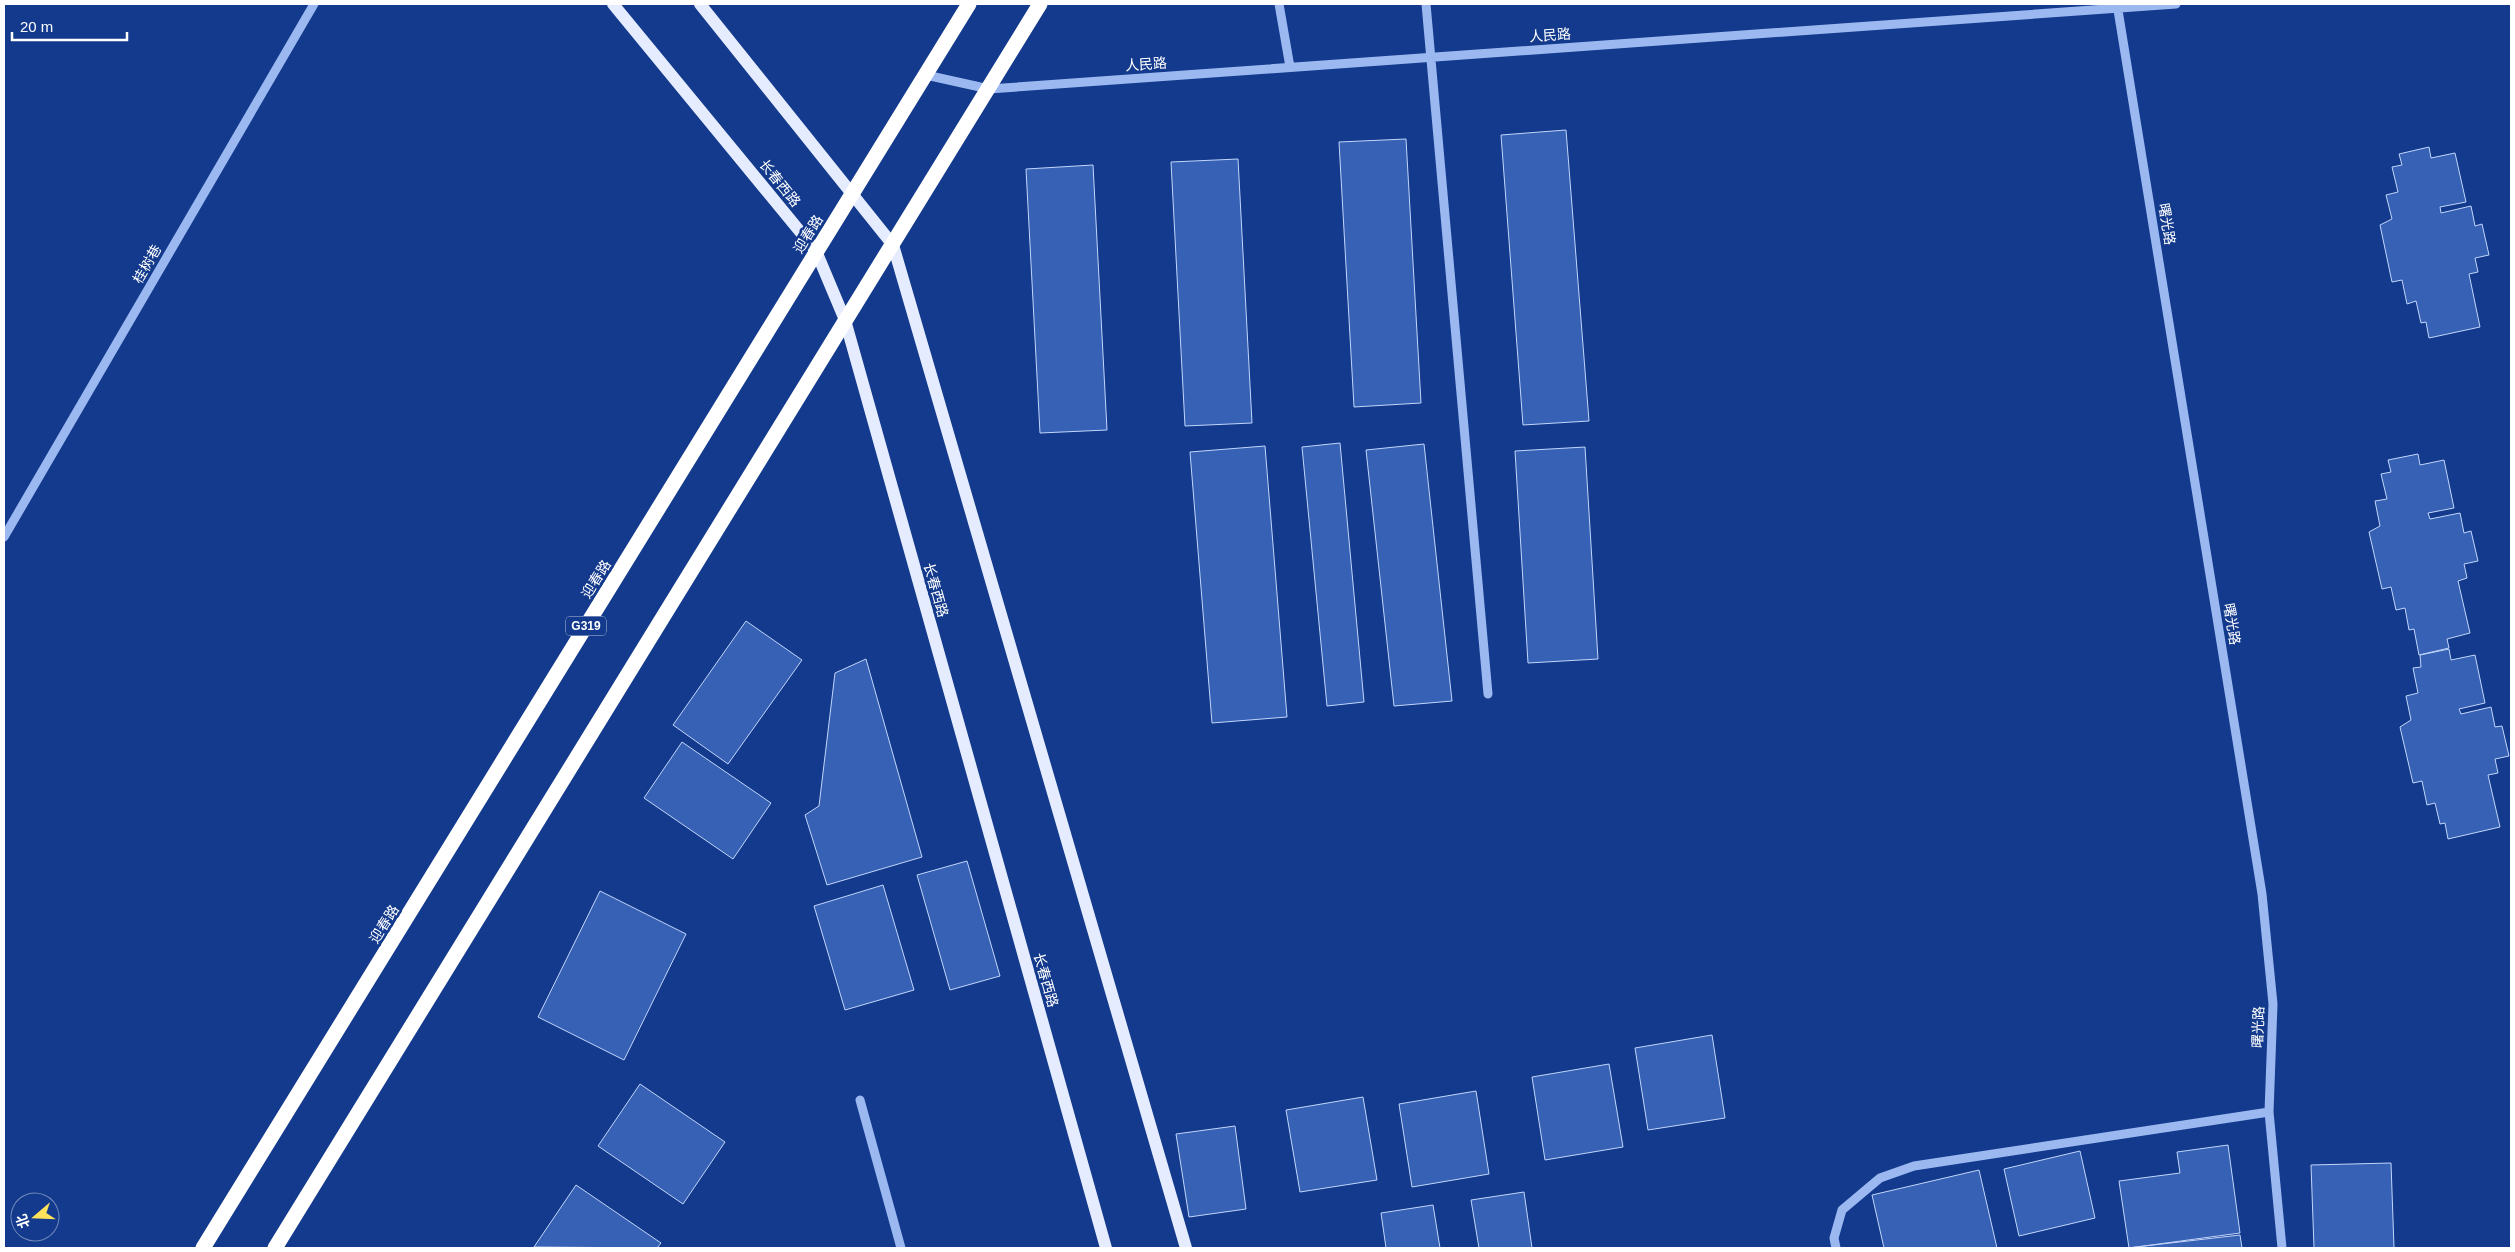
<svg xmlns="http://www.w3.org/2000/svg" width="2515" height="1252" font-family="Helvetica,'Noto Sans SC',sans-serif">
  <style>
    .building { fill: #3661b4; stroke: #c2d6fc }
    .lines { fill: none; stroke-linecap: round; stroke-linejoin: round }
    .minor { stroke: #9bb8f1; stroke-width: 9 }
    .major { stroke: #e5ecff; stroke-width: 12 }
    .highway { stroke: #fff; stroke-width: 15 }
    .labels { text-anchor: middle; stroke-width: 5; stroke-linejoin: round; paint-order: stroke }
    .shield { fill: #133a8c; stroke: #b8c4dc; stroke-width: 1 }
    .shield-label { font-size: 12px; font-weight: bold; fill: #fff }
    .street-label { font-size: 14px; fill: #fff; stroke: #133a8c }
  </style>
  <rect width="100%" height="100%" fill="#133a8c"/>
  <path class="building" d="M1566 130 1589 421 1523 425 1501 135Z
    M1406 139 1421 403 1354 407 1339 142Z
    M2429 147 2431 158 2455 153 2466 202 2440 207 2441 213 2471 206 2475 226 2482 224 2489 255 2475 258 2478 272 2469 274 2480 327 2429 338 2426 322 2421 323 2416 301 2407 304 2402 280 2392 282 2380 225 2392 219 2386 195 2398 192 2392 167 2402 165 2399 154Z
    M1238 159 1252 423 1185 426 1171 162Z
    M1093 165 1107 430 1040 433 1026 169Z
    M1340 443 1364 702 1327 706 1302 447Z
    M1424 444 1452 701 1394 706 1366 450Z
    M1265 446 1287 717 1212 723 1190 452Z
    M1585 447 1598 659 1528 663 1515 451Z
    M2418 454 2420 465 2444 460 2454 508 2428 513 2430 519 2460 513 2464 533 2471 531 2478 561 2464 564 2467 578 2458 581 2470 633 2447 639 2449 648 2419 655 2414 629 2409 630 2405 608 2396 610 2391 587 2382 589 2369 532 2380 526 2375 501 2387 499 2381 474 2391 472 2388 460Z
    M746 621 802 660 728 764 673 725Z
    M2449 649 2451 660 2475 655 2485 703 2459 709 2461 714 2491 707 2495 727 2502 726 2509 756 2495 759 2498 773 2488 775 2500 827 2448 839 2445 823 2440 824 2435 803 2427 805 2422 781 2413 783 2400 727 2411 720 2406 696 2418 693 2413 668 2421 667 2420 655Z
    M866 659 922 857 827 885 805 815 819 806 835 673Z
    M682 742 771 803 733 859 644 798Z
    M967 861 1000 976 950 990 917 875Z
    M883 885 914 990 845 1010 814 906Z
    M600 891 686 934 624 1060 538 1017Z
    M1712 1035 1725 1118 1648 1130 1635 1048Z
    M1609 1064 1623 1147 1545 1160 1532 1077Z
    M640 1084 725 1142 683 1204 598 1146Z
    M1476 1091 1489 1174 1412 1187 1399 1104Z
    M1363 1097 1377 1180 1300 1192 1286 1110Z
    M1235 1126 1246 1209 1189 1217 1176 1134Z
    M2228 1145 2240 1233 2129 1248 2119 1181 2180 1173 2177 1152Z
    M2080 1151 2095 1218 2019 1236 2004 1169Z
    M2391 1163 2394 1248H2314L2311 1165Z
    M1979 1170 1997 1248H1884L1872 1195Z
    M576 1185 661 1243 657 1248 534 1247Z
    M1524 1192 1532 1248H1479L1471 1200Z
    M1433 1205 1440 1248H1386L1381 1213Z
    M2240 1235 2242 1248H2127Z"/>
  <g class="lines">
    <path class="minor" d="M1279 4 1290 67
      M1426 4 1488 694
      M2117 4 2262 894 2273 1004 2269 1112 2282 1248
      M926 75 989 89 2176 4
      M4 537 314 4
      M860 1100 901 1248
      M1836 1248 1834 1238 1842 1210 1880 1178 1914 1166 2269 1112"/>
    <path class="major" d="M613 4 816 251 845 320 1106 1248
      M700 4 893 245 1186 1248"/>
    <path class="highway" d="M203 1248 969 4
      M275 1248 1040 4"/>
  </g>
  <g class="labels">
    <rect class="shield" x="566" y="616.5" width="40" height="19" rx="4"/>
    <g class="shield-label">
      <text x="586" y="630">G319</text>
    </g>
    <g class="street-label">
      <text transform="translate(1550 35) rotate(-4)" y="5">人民路</text>
      <text transform="translate(1146 64) rotate(-4)" y="5">人民路</text>
      <text transform="translate(780 183) rotate(51)" y="5">长春西路</text>
      <text transform="translate(2167 224) rotate(81)" y="5">曙光路</text>
      <text transform="translate(808 234) rotate(-58)" y="5">迎春路</text>
      <text transform="translate(147 264) rotate(-60)" y="5">桂树巷</text>
      <text transform="translate(596 579) rotate(-58)" y="5">迎春路</text>
      <text transform="translate(936 590) rotate(74)" y="5">长春西路</text>
      <text transform="translate(2232 624) rotate(81)" y="5">曙光路</text>
      <text transform="translate(384 924) rotate(-58)" y="5">迎春路</text>
      <text transform="translate(1046 980) rotate(74)" y="5">长春西路</text>
      <text transform="translate(2258 1027) rotate(-88)" y="5">曙光路</text>
    </g>
  </g>
  <rect width="2515" height="1252" fill="none" stroke="#ffffff" stroke-width="10"/>
  <g transform="translate(35 1217) rotate(251)"><circle r="24" fill="#133a8c" stroke="#7189ba"/>
  <path d="M0-4L9 19L0 12L-9 19Z" fill="#ffe25b"/>
  <text y="-8" font-size="14" font-weight="bold" text-anchor="middle" fill="#ffffff">北</text>
  </g>
  <path d="M12 32v8h115v-8" fill="none" stroke="#ffffff" stroke-width="2.5"/>
  <text x="20" y="32" font-size="15" fill="#ffffff" stroke="#133a8c" stroke-width="4" paint-order="stroke">20 m</text>
</svg>
